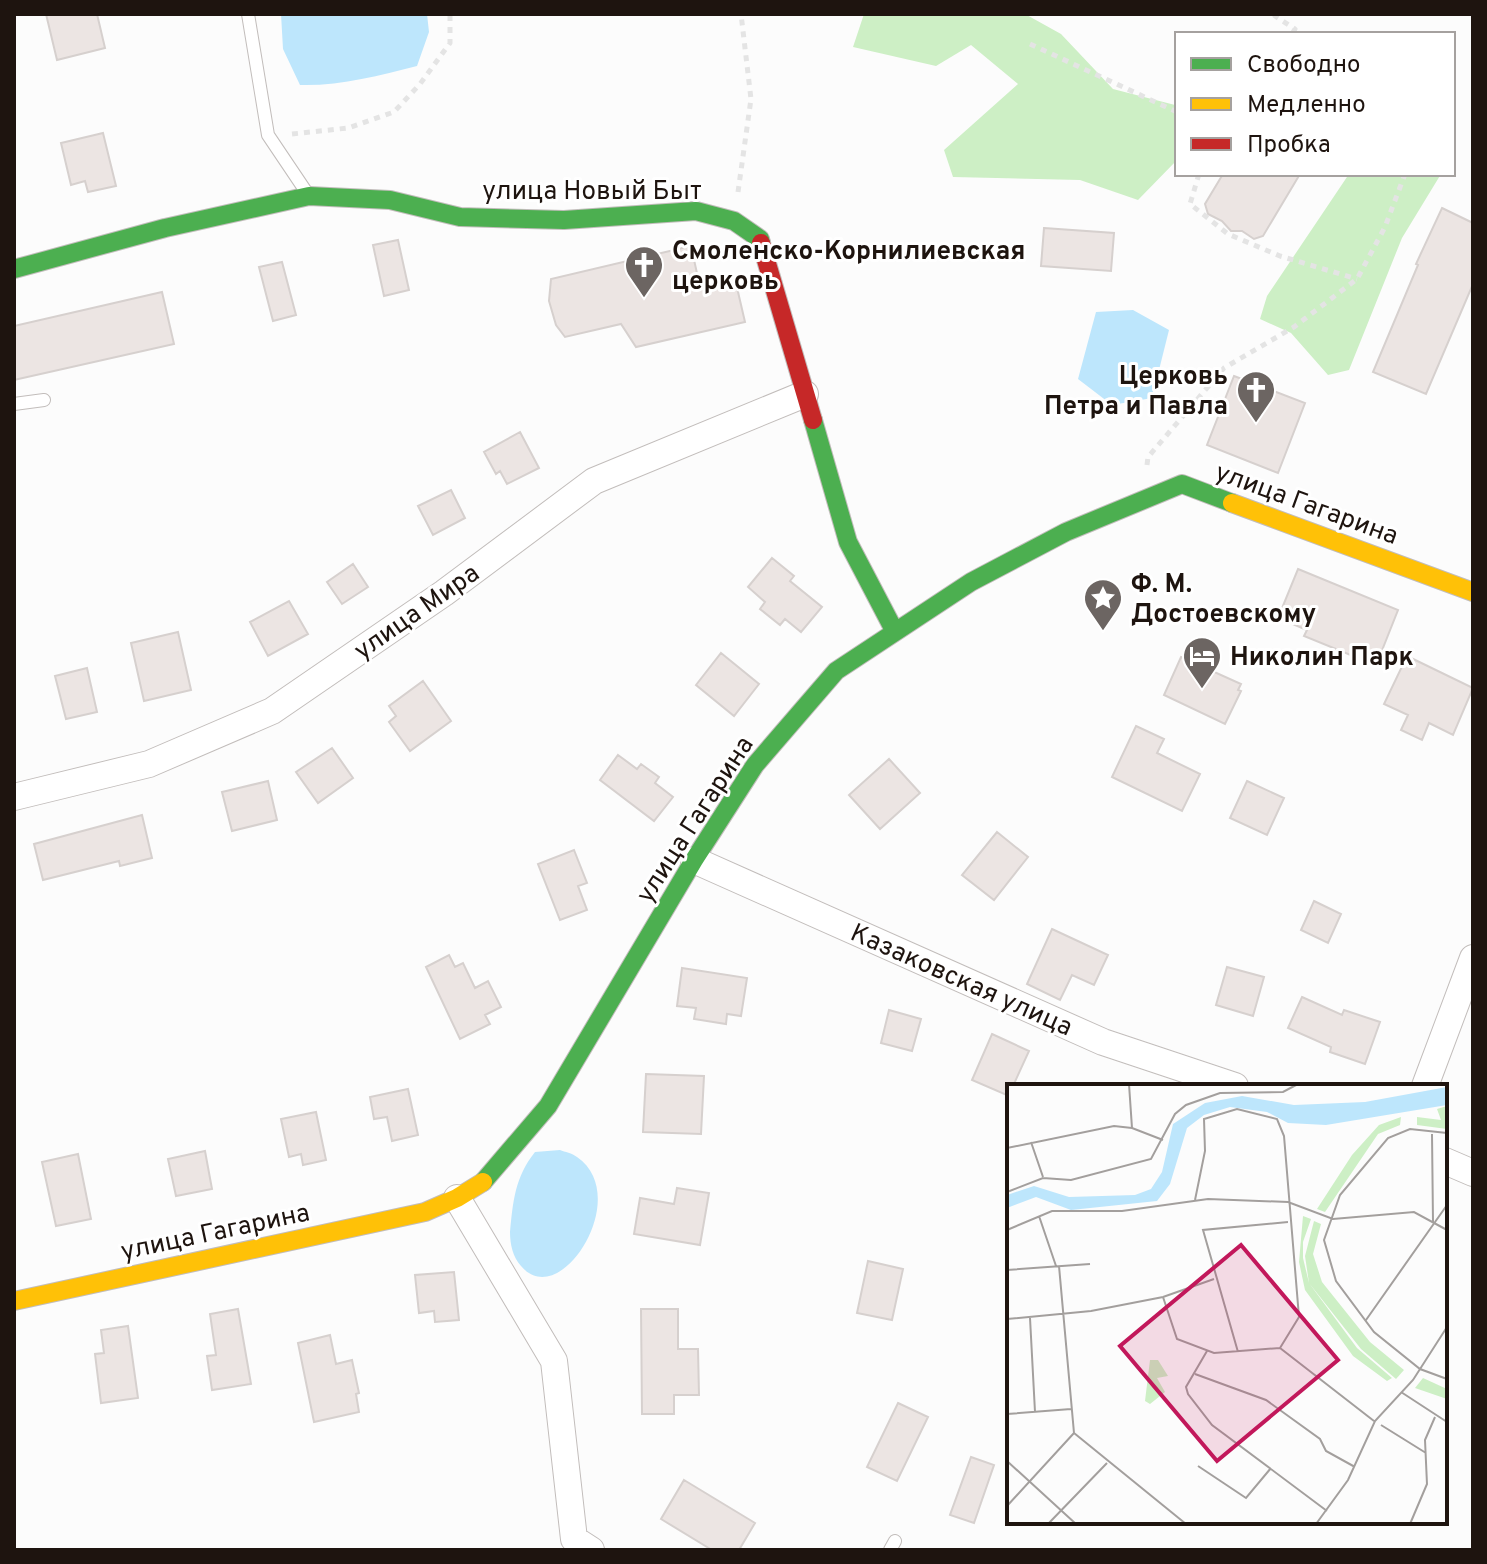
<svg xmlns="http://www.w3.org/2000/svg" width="1487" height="1564" font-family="Overpass,sans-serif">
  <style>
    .green { fill: #cdefc5 }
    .water { fill: #bde6fc }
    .building { fill: #ece5e3; stroke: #d6d0ce; stroke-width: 2 }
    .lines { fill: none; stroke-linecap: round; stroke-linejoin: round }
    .lane-casing { stroke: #c2bdbb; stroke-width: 14 }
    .street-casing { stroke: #c2bdbb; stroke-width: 28 }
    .fast-casing { stroke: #c2bdbb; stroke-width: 20 }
    .slow-casing { stroke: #c2bdbb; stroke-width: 20 }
    .jam-casing { stroke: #c2bdbb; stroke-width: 20 }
    .path { stroke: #e4e4e4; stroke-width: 5; stroke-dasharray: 6 6; stroke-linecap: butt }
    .lane { stroke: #fff; stroke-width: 12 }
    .street { stroke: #fff; stroke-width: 26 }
    .fast { stroke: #4caf50; stroke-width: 18 }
    .slow { stroke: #ffc107; stroke-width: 18 }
    .jam { stroke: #c62828; stroke-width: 18 }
    .labels { text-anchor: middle; stroke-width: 6; stroke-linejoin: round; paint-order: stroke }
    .street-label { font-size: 26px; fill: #1e140f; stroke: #fff }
    .poi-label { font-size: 26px; font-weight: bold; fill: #1e140f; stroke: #fff; text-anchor: start }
    .inset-road { fill: none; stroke: #a39f9d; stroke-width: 2 }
    .view { fill: #c2185b; fill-opacity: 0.15; stroke: #c2185b; stroke-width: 4 }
    .inset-edge { fill: none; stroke: #1e140f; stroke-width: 4 }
  </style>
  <rect width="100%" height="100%" fill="#fcfcfc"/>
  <path class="green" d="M864 14H1025L1061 34 1113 89 1175 105 1177 109V160L1138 200 1080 180 953 177 944 150 1018 84 971 45 936 66 853 47Z
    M1349 174H1441L1402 238 1349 370 1328 375 1291 333 1260 319 1267 296Z"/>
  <path class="water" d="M281 14H427L429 32 417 66C378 76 340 86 300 85L283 49Z
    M1133 310 1169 330 1152 398 1112 405 1078 379 1096 312Z
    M560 1150C565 1152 572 1153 577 1157 634 1196 560 1313 521 1266 513 1257 510 1245 510 1232 513 1201 515 1177 535 1152Z"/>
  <path class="building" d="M46 14H97L105 48 57 60Z
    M103 133 116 186 88 192 85 181 71 185 61 143Z
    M1223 174H1300L1263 236 1254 239 1242 231H1231L1222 221 1208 214 1205 204Z
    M1442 208 1473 223V284L1426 394 1373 372 1418 265 1416 264Z
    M1044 228 1114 233 1111 271 1041 266Z
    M398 240 409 290 384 296 373 245Z
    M691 246 700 287 735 279 745 322 636 347 621 324 565 337 556 325 549 301 551 279Z
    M282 262 296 315 273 321 259 267Z
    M162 292 174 344 14 380V326Z
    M1234 376 1305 403 1278 473 1207 445Z
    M520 432 539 468 507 484 500 471 496 474 484 452Z
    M451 490 465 518 433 535 418 506Z
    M772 558 794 576 790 581 822 607 801 632 785 619 780 625 760 609 765 602 748 587Z
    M353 564 368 587 342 604 327 582Z
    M1298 569 1398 610 1379 658 1357 649 1353 656 1304 636 1307 630 1278 618Z
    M289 601 308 634 268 656 250 622Z
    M178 632 191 690 144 701 131 643Z
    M721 653 759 684 734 716 696 685Z
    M1407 656 1473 688 1453 735 1429 723 1422 740 1401 730 1408 715 1384 704Z
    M1181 657 1241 684 1238 690 1241 691 1225 724 1164 695Z
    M87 668 97 712 66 719 55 676Z
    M423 681 451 721 410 751 389 722 396 716 389 706Z
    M1136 726 1164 739 1157 753 1200 774 1182 811 1112 777Z
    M332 748 353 778 318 803 296 772Z
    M618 755 637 769 641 764 659 777 655 783 673 797 654 821 600 780Z
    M889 759 920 793 880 829 849 795Z
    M268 781 277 820 232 831 222 792Z
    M1247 781 1284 798 1267 835 1230 818Z
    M142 815 152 858 120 866 119 861 43 880 34 844Z
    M997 832 1028 857 994 900 962 875Z
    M574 850 587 883 578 886 587 910 560 920 538 864Z
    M1314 901 1341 914 1328 943 1301 930Z
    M1052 929 1108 955 1094 985 1072 975 1060 1000 1027 984Z
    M449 955 455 967 463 963 475 988 488 981 501 1007 485 1015 490 1024 460 1039 426 967Z
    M1227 967 1264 977 1253 1016 1216 1005Z
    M682 968 747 978 741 1016 727 1014 726 1024 694 1019 696 1008 677 1006Z
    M1302 997 1342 1015 1344 1010 1380 1022 1365 1064 1330 1052 1331 1047 1288 1028Z
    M889 1010 921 1019 912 1051 881 1043Z
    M992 1034 1029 1051 1013 1086H1009V1096L972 1080Z
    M646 1074 704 1076 701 1134 643 1132Z
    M408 1089 418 1135 392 1141 387 1117 374 1119 370 1097Z
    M316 1112 326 1160 303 1165 301 1154 289 1157 281 1119Z
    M205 1151 212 1189 176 1196 168 1159Z
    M78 1154 91 1219 56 1226 42 1162Z
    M677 1188 709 1193 700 1245 634 1234 640 1198 674 1204Z
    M868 1261 903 1269 892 1320 857 1313Z
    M454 1272 459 1320 435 1322 434 1311 419 1313 415 1275Z
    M238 1309 251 1384 212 1390 207 1356 216 1355 210 1314Z
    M641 1309H678V1349H698L699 1395H674V1414H642Z
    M128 1326 138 1398 101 1403 95 1354 104 1353 101 1330Z
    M330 1335 336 1364 352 1360 359 1393 356 1394 359 1412 314 1422 298 1343Z
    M898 1403 928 1417 897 1481 867 1467Z
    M971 1457 994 1465 974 1523 950 1515Z
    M684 1480 755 1523 739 1550H712L661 1519Z"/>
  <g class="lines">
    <g class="lane-casing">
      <path id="lane" d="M248 14 268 135 307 193
        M14 404 44 400
        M890 1550 895 1541"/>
    </g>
    <g class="street-casing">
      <path id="street" d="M14 797 149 764 272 711 444 593 594 481 805 394
        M694 860 1103 1042 1235 1086
        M1425 1086 1473 958
        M1445 1161 1473 1173
        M457 1198 554 1361 574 1539 591 1550"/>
    </g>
    <g class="fast-casing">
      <path id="fast" d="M14 269 165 228 309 196 390 200 460 217 564 220 696 211 734 221 760 239 761 243
        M813 420 848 542 894 630
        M483 1182 548 1106 694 860 755 765 836 671 971 582 1066 532 1182 484 1232 503"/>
    </g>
    <g class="slow-casing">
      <path id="slow" d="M1232 503 1473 592
        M14 1301 425 1212 457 1198 483 1182"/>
    </g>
    <g class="jam-casing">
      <path id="jam" d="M761 243 813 420"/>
    </g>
    <path class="path" d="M1276 14 1275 16 1295 29 1292 34
      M1030 44 1177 112
      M292 134 348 128 394 112 420 84 450 43V14
      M1199 174 1190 204 1228 234 1280 256 1357 279
      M738 192 751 99 741 14
      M1147 465 1148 457 1224 368 1294 327 1357 279 1385 227 1405 174"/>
    <use href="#lane" class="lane"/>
    <use href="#street" class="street"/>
    <use href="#fast" class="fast"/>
    <use href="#slow" class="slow"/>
    <use href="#jam" class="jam"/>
  </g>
  <defs>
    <g id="church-pin" transform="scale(2)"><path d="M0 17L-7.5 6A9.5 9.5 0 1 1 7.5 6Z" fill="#6c6562" stroke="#fff"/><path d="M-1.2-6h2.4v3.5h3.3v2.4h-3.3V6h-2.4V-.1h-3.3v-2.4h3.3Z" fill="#fff"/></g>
    <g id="sight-pin" transform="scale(2)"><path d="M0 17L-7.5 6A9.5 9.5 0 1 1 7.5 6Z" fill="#6c6562" stroke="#fff"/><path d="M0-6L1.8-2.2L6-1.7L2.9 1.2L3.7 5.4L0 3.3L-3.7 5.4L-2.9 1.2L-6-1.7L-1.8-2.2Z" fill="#fff"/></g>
    <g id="hotel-pin" transform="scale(2)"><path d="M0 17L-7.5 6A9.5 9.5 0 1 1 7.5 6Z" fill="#6c6562" stroke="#fff"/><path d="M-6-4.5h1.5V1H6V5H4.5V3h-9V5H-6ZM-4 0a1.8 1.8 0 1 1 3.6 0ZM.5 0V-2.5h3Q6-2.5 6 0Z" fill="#fff"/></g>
  </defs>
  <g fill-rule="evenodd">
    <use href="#church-pin" x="644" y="265"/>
    <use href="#church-pin" x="1256" y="390"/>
    <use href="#sight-pin" x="1103" y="598"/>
    <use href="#hotel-pin" x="1202" y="656"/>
  </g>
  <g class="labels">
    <g class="street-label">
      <text x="592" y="199">улица Новый Быт</text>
      <text transform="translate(1307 503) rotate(20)" y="9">улица Гагарина</text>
      <text transform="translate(416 611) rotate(-35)" y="9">улица Мира</text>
      <text transform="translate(694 819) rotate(-57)" y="9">улица Гагарина</text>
      <text transform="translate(962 979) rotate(24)" y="9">Казаковская улица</text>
      <text transform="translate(215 1231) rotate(-12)" y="9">улица Гагарина</text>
    </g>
    <g class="poi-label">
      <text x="672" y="259">Смоленско-Корнилиевская<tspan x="672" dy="30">церковь</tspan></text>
      <text x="1228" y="384" text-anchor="end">Церковь<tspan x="1228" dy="30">Петра и Павла</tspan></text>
      <text x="1131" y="592">Ф. М.<tspan x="1131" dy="30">Достоевскому</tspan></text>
      <text x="1230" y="665">Николин Парк</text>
    </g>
  </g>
  <g transform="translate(1007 1084)">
    <rect width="440" height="440" fill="#fcfcfc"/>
    <path d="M440 22V45L410 41V33L434 36 430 25ZM394 33 393 41 371 50 318 128 310 125 345 71 372 41ZM296 132 304 135 296 158V174L302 199 298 172 307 137 314 140 306 170 315 198 363 258 397 286 389 295 354 265 302 199 350 264 385 294 380 297 346 272 298 206 292 178ZM143 276H151L161 292 150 294 158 308 143 320 138 317ZM416 294 440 305V315L408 304Z" fill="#cdefc5"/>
    <path d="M440 3V21L319 41 281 39 260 28 223 23 197 31 180 44 163 100 150 117 64 126 29 113 0 124V111L27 102 62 113 128 111 144 105 155 88 166 40 198 19 235 12 287 21 358 18Z" fill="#bde6fc"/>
    <path class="inset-road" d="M122 0 125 44 156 56M440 49 403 45 381 54 333 111 317 156 329 197 367 248 413 285 440 295M425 50 426 138M24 58 36 93M0 64 107 42 125 44M0 108 36 94 64 96 144 75 168 30 179 21 213 9 276 8 291 0M188 116 198 67 197 35 230 25 270 35 277 52 292 233 273 264M32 132 49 182M0 146 45 127H115L201 115 281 118 326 135 407 128 440 146M52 182 67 349M0 186 83 180M156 213 170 255 207 269 273 264 367 337M23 234 28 328M0 235 84 227 156 213 207 195M359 236 440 121M200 267 179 303 181 310 205 341 320 427M231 268 196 146 281 138M188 290 259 316 313 355 319 367 348 383M394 308 440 338M0 330 64 325M374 341 419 369M67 349 179 440M0 377 69 440M191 382 239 414 264 384M0 422 67 349M41 440 100 379M309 440 341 396 368 337 406 296 440 243M403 440 420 400 418 356 428 333"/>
    <path class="view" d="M234 161 331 276 210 377 113 262Z"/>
    <rect width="440" height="440" class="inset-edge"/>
  </g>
  <rect width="1487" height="1564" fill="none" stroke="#1e140f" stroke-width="32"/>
  <rect x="1175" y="32" width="280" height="144" fill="#ffffff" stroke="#a5a19f" stroke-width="2"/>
  <rect x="1191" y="58" width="40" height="12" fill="#4caf50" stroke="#a5a19f" stroke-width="2"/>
  <text x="1247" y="72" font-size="24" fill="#1e140f">Свободно</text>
  <rect x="1191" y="98" width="40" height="12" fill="#ffc107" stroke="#a5a19f" stroke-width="2"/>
  <text x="1247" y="112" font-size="24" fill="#1e140f">Медленно</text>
  <rect x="1191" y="138" width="40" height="12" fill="#c62828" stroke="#a5a19f" stroke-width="2"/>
  <text x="1247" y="152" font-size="24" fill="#1e140f">Пробка</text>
</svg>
